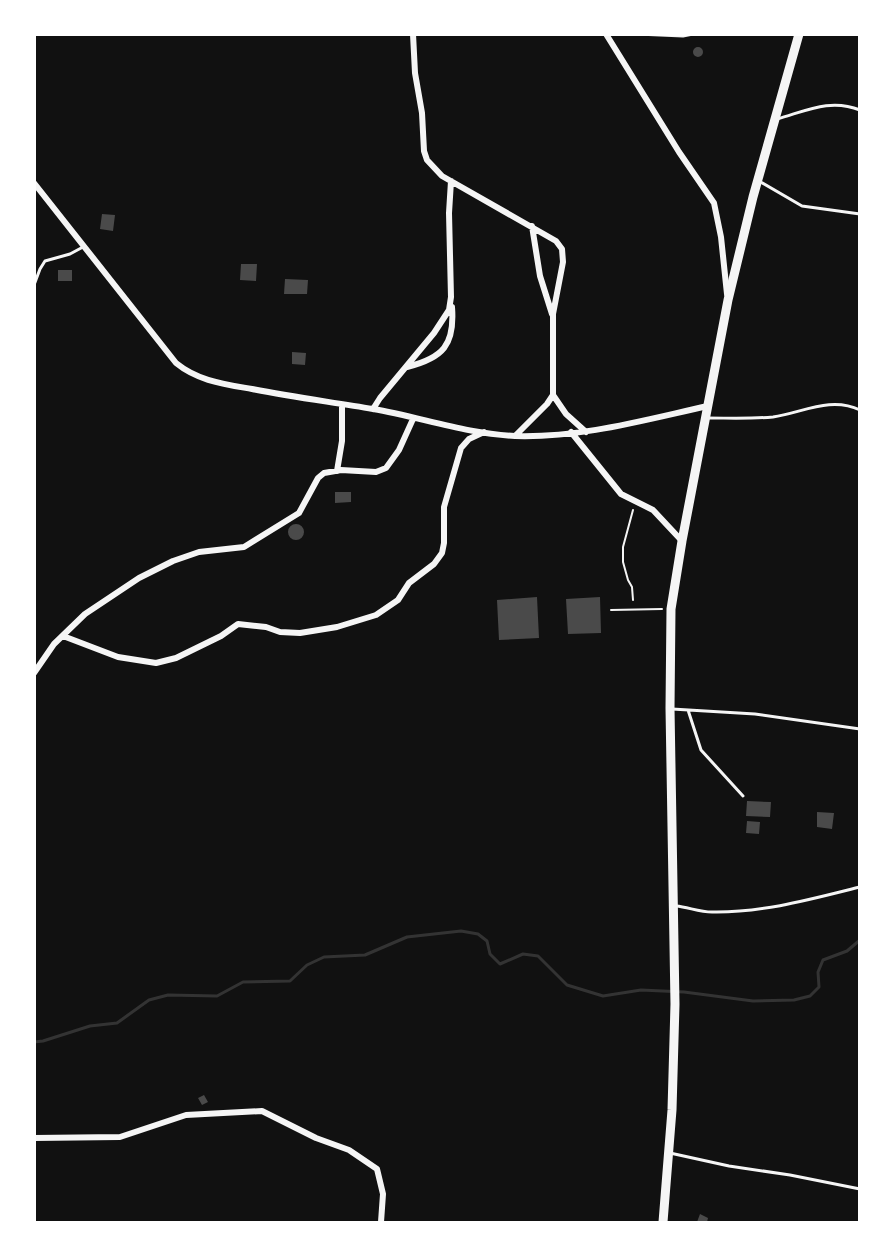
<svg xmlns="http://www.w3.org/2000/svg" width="894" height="1257" font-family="Helvetica,sans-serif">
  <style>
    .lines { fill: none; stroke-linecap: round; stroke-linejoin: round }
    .stream { stroke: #333; stroke-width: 3 }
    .building { fill: #4a4a4a }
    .path { stroke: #f5f5f5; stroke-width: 2 }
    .service { stroke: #f5f5f5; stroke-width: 3 }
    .minor { stroke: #f5f5f5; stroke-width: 6 }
    .secondary { stroke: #f5f5f5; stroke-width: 9 }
  </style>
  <rect width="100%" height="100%" fill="#111"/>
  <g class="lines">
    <path class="stream" d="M34 1042 43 1041 90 1026 117 1023 149 1000 168 995 217 996 243 982 290 981 307 965 324 957 365 955 407 937 461 931 478 934 487 941 490 954 500 964 523 954 538 956 567 985 603 996 641 990 684 992 753 1001 794 1000 810 996 819 987 818 972 823 960 847 951 860 940"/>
  </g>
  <path class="building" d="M693 52a5 5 0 1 1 10 0a5 5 0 1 1-10 0Z
    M102 214 115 215 113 231 100 229Z
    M241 264H257L256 281 240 280Z
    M58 270H72V281H58Z
    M285 279 308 280 307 294H284Z
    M292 352 306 353 305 365 292 364Z
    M335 492H351V502L335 503Z
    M288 532a8 8 0 1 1 16 0a8 8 0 1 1-16 0Z
    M537 597 539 638 499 640 497 600Z
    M600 597 601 633 568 634 566 599Z
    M747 801 771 802 770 817 746 816Z
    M817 812 834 813 832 829 817 827Z
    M747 821 760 822 759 834 746 833Z
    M204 1095 208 1102 202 1105 198 1098Z
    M700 1214 708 1218 707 1222H697Z"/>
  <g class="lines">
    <path class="path" d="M633 600 632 587 628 580 623 562V547L633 510
      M611 610 662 609"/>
    <path class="service" d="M637 34 683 36 693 34
      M777 119C806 111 830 98 860 110
      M759 181 802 206 860 214
      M34 285 40 269 45 261 70 254 83 247
      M707 418C729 418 751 419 773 417 802 413 830 396 860 410
      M672 709 755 714 860 729
      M688 710 701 750 743 796
      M676 906C688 907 699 912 712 912 762 913 812 899 860 887
      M670 1153 729 1166 790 1175 860 1189"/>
    <path class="minor" d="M413 34 415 73 422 113 424 151 427 160 442 176 556 241 562 249 563 262 553 314V395L566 414 586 432
      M606 34 679 152 714 203 721 237 727 294
      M34 183 176 363C198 381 224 384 252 389 292 397 332 402 373 409 420 417 467 434 515 436 581 438 644 420 708 406
      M532 226 540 276 552 314
      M407 367C443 358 455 345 452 307
      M373 409 380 398 434 333 449 310 451 297 449 213 451 181
      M571 432 621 494 653 510 682 541
      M516 435 547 404 553 395
      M337 471 342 441V406
      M63 636 118 657 156 663 176 658 221 636 238 624 266 627 280 632 300 633 337 627 376 615 398 600 409 583 434 564 442 553 444 543V507L461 448 469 439 484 432
      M34 673 54 644 85 614 139 578 173 561 199 552 244 547 299 513 318 478 324 473 341 470 376 472 386 468 399 450 413 419
      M34 1138 120 1137 186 1115 262 1111 316 1138 349 1150 377 1169 383 1194 381 1222"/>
    <path class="secondary" d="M663 1222 672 1110 675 1004 670 708 671 609 682 541 728 300 753 197 799 34"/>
  </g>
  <rect width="894" height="1257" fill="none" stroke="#ffffff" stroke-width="72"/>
</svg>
